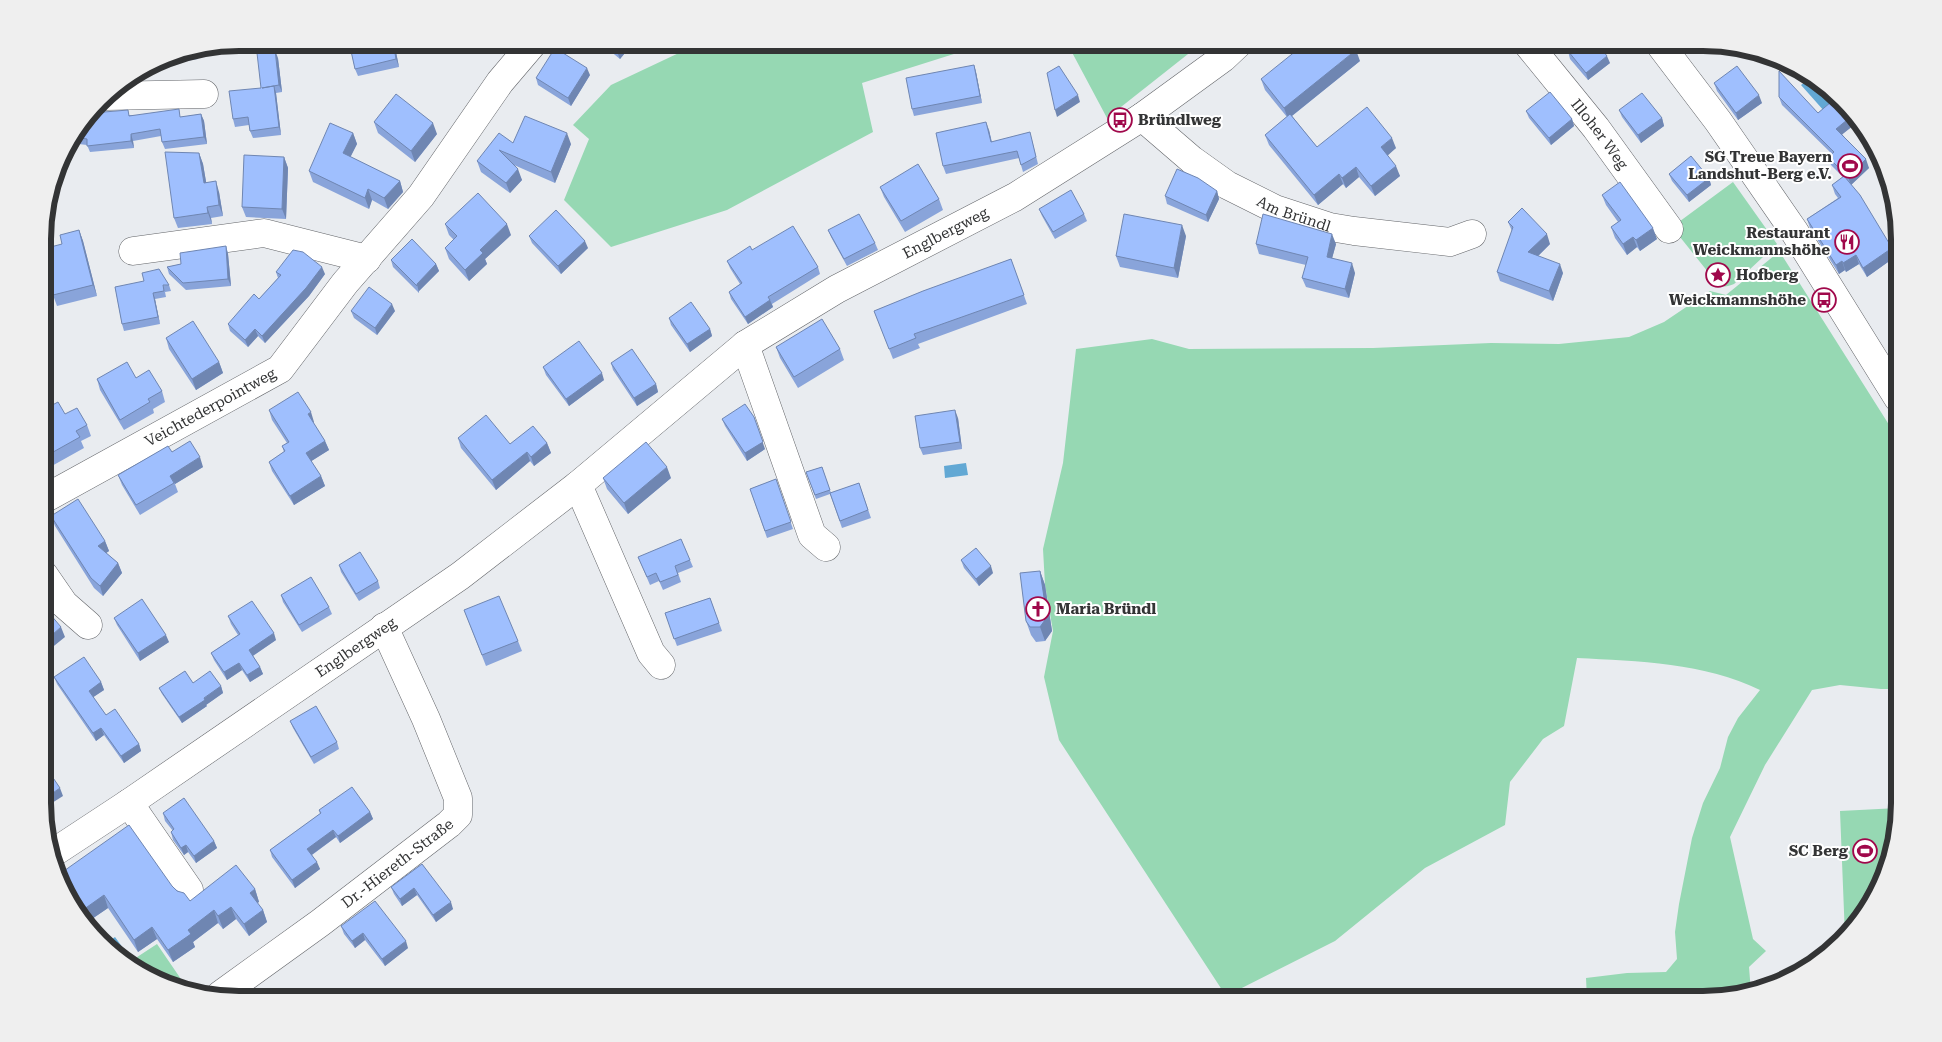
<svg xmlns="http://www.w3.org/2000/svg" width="1942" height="1042" font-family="'Roboto Serif',serif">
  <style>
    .green { fill: #96d8b3 }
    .water { fill: #62a8d4 }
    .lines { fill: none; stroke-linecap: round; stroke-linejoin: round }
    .minor-casing { stroke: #636569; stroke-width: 29 }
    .minor { stroke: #fff; stroke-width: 28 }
    .wall { fill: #89a4da }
    .shaded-wall { fill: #6f86b2 }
    .building { fill: #9fbffe; stroke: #6f86b2 }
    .labels { text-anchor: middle; stroke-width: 4; stroke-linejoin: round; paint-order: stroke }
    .poi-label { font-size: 15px; font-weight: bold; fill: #333435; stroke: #fff; text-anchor: end }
    .street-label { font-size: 15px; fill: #333435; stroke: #fff }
    .rim { fill: none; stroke: #333435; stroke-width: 6 }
  </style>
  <rect width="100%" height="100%" fill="#e9ecf0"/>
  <path class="green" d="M700 43V42L984 43 976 47 862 83 873 132 727 210 611 247 564 200 589 139 573 125 611 85Z
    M1067 43H1202L1107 118Z
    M1733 182 1777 244 1734 284C1726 287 1722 288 1716 282L1672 227Z
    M1779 254 1783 257 1898 439 1899 689H1881L1840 685 1812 690 1765 765 1730 837 1753 939 1766 951 1749 967 1751 992 1715 999H1587L1586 978 1627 973 1666 972 1677 959 1675 932 1679 904 1692 838 1703 803 1720 768 1728 737 1738 718 1760 690C1705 663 1638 661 1577 658L1564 726 1543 739 1510 782 1505 825 1425 868 1335 941 1226 996 1059 740 1044 677 1053 631 1045 585 1043 549 1063 463 1076 349 1152 339 1189 349 1373 348 1491 343 1559 344 1629 337 1664 322 1710 291 1726 295 1775 255Z
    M1898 808 1879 890 1851 933 1845 937 1840 811Z
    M157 944 185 985 183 986 152 979 128 963Z"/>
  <path class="water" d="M1808 80 1814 87 1819 83 1827 92 1823 96 1832 106 1825 112 1801 85Z
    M966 463 968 475 945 478 944 466Z
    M115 937 123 948 114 954 104 945Z"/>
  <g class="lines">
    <g class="minor-casing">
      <g id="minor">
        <path id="s1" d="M1526 42 1596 128 1669 229"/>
        <path d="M1658 42 1718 121 1794 231 1898 398"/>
        <path d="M106 96 204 94"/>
        <path id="s2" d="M1142 117 1192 160 1227 185 1275 209 1330 227 1354 231 1450 242 1472 234"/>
        <path d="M133 251 264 233 367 259"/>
        <path d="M745 345 812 535 826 547"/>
        <path d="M578 485 651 653 661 665"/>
        <path id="s3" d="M44 499 280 369 345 283 421 196 500 82 534 42"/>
        <path d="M44 575 64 604 88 625"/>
        <path d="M129 803 189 890"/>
        <path id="s4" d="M53 853 129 803 460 576 578 485 745 345 837 289 1015 197 1142 117 1223 58 1240 42"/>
        <path id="s5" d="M220 995 320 923 449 824 458 815V798L426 719 384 627"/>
      </g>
    </g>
    <use href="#minor" class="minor"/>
  </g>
  <path class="wall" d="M239 42H265L266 48 235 52 232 44Z
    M349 42H394L399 67 358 76 355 69Z
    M599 42H634L620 59Z
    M197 51 198 59 167 64 165 57Z
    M1568 51 1610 63 1588 80 1570 59Z
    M278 58 282 92 276 93 281 135 253 138 250 131 249 125 235 127 233 119 261 88Z
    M1360 61 1292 116 1317 147 1396 148 1387 155 1400 176 1375 196 1359 177 1346 188 1343 184 1318 205 1269 145 1265 135 1287 117 1265 90 1261 79Z
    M974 65 976 72 982 103 914 116 912 109Z
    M590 75 571 106 538 85 536 78Z
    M1714 83 1762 103 1738 120 1717 91Z
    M1779 97 1818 113 1837 97 1859 121 1842 134 1869 168 1851 185 1895 257 1867 277 1859 264 1846 272 1845 270 1839 274 1810 228 1807 219 1838 198 1835 194 1832 185 1843 177 1831 165 1828 157 1832 154 1782 105Z
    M1619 110 1662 118 1664 126 1641 143 1622 117Z
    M1526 111 1572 119 1574 126 1551 145 1529 118Z
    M201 114 204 121 207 144 165 149 162 142 161 136 133 141 134 148 90 152 87 145 70 143 88 120H93L130 115 181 117Z
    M374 122 437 134 415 162 378 133Z
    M989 130 992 142 1032 140 1038 164 1023 172 1019 158 946 174 943 166Z
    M353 133 357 144 350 157 400 181 403 192 388 209 372 200 369 209 313 182 309 171Z
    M513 143 571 144 555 183 514 165 522 180 510 193 481 172 477 161Z
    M199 153 203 164 206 182 219 192 223 216 211 218 212 224 178 228 174 218Z
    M284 157 288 168 286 219 246 217 242 207Z
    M1669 174 1709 178 1711 185 1689 202 1672 181Z
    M880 187 939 199 943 210 905 232 884 197Z
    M1217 191 1219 199 1208 222 1167 204 1165 196Z
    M1602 195 1657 239 1640 251 1637 247 1627 255 1615 238 1611 227 1618 222 1606 205Z
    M1039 209 1084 214 1087 221 1055 239 1042 216Z
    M1508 222 1550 244 1538 256 1563 273 1553 301 1500 281 1497 272 1512 231Z
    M445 224 511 235 485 259 487 264 469 281 449 259 445 248 454 240 449 235Z
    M79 230 83 241 97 296 57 306 53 295 62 244Z
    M828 230 875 243 878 250 847 266 831 237Z
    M529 236 588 248 561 274 532 243Z
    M1186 236 1178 278 1120 267 1116 256Z
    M1256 244H1336L1332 258 1355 273 1349 298 1306 287 1302 278 1306 265 1259 254Z
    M226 246 228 254 231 286 186 290 169 274 167 267 181 264Z
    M752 250 818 267 820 274 772 304 773 307 748 324 731 299 729 292 740 284 730 268 727 261Z
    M1011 259 1027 304 918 344 920 348 893 359 874 311Z
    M391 260 436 264 439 271 419 291V293L393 267Z
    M276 272 325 274 309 296 265 343 258 336 248 347 230 331 228 324 259 299 278 278Z
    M1898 284V306L1890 288Z
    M169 285 171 291 165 292 166 297 155 299 160 324 124 331 122 324 115 287Z
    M351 311H395L377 335 354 318Z
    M669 318 710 329 712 336 690 352 671 325Z
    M166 338 219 362 223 373 196 390 169 349Z
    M776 347 840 349 844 360 798 388 780 358Z
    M611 363 656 384 658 392 637 406 613 370Z
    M543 367 604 380 569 406 546 375Z
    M136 378 162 391 165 402 153 409 154 413 124 430 100 390 97 379Z
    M43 410 65 414 87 425 91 436 81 441 84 448 50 467 43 455Z
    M269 410 314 422 313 423 325 441 329 450 311 461 321 476 325 486 294 505 272 471 269 462 284 452 282 446 287 443 272 420Z
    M958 418 962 449 923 455 920 448Z
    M722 419 765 449 747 461 725 426Z
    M458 438 510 444 547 443 551 453 534 466 530 461 496 490 461 448Z
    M172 452 203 467 175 484 178 492 140 515 122 485 118 475Z
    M822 467 831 493 859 483 871 518 842 528 830 494 816 499 806 472Z
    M603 478H671L628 514 607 489Z
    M776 479 793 529 767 538 750 489Z
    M51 516 105 541 109 551 106 553 118 563 122 573 103 596 94 588 55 526Z
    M638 557 690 560 693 567 678 573 681 582 663 590 659 581 650 585Z
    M961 560 993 573 979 586 964 568Z
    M339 565 378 581 380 588 359 601 341 572Z
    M1040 571 1045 585 1052 631 1045 641 1036 642 1031 635 1026 621Z
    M281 595 329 607 332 614 302 632 283 602Z
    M710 598 722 631 677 646 665 613Z
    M464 610 518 641 522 651 486 666Z
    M228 616 276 640 253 656 260 667 263 674 250 682 242 670 227 680 214 660 211 653 238 635 231 624Z
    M114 618 169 642 140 661 117 625Z
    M54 677 101 682 104 690 93 697 106 715 139 744 141 751 124 763 104 735 96 741 57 684Z
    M193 683 221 686 223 693 206 705 207 706 182 723 162 694 159 688Z
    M290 721 337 742 339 749 314 764 293 728Z
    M319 810 370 812 373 819 340 843 336 837 312 855 320 869 295 888 272 857 270 850 320 814Z
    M163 813 214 841 217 848 196 863 188 852 184 855 173 840 171 832 173 831 165 821Z
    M422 864 453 909 436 922 417 895 402 906 394 894 391 887Z
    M61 873 172 886 190 901 255 889 259 902 257 903 263 910 267 922 249 936 236 919 223 929 218 923 193 942 195 947 173 962 157 939 138 952 108 908 86 923 76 912Z
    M341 926 408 948 385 966 365 940 355 948 344 934Z"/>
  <path class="shaded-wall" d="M393 42H394L399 67 396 59Z
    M621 42H634L620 59 616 49Z
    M275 50 278 58 282 92 279 85Z
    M1356 50 1360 61 1288 119 1284 108Z
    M1607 56 1610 63 1588 80 1586 73Z
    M974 65 976 72 982 103 980 96Z
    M587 68 590 75 571 106 568 98Z
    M274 86 276 93 281 135 279 127Z
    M1078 95 1080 102 1057 117 1055 110Z
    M1759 95 1762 103 1738 120 1736 113Z
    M201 114 204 121 207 144 204 137Z
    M1853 115 1859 121 1839 137 1836 129Z
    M1662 118 1664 126 1641 143 1638 135Z
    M1572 119 1574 126 1551 145 1549 138Z
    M986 122 989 130 993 149 991 142Z
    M433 123 437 134 415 162 411 151Z
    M353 133 357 144 347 164 343 153Z
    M567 133 571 144 555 183 551 172Z
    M131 134 133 141 134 148 131 141Z
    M1392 138 1396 148 1385 158 1381 147Z
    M199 153 203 164 208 193 204 183Z
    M284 157 288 168 286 219 282 209Z
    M1866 159 1869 168 1851 185 1848 177Z
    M1396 166 1400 176 1375 196 1371 186Z
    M1356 167 1359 177 1346 188 1342 178Z
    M518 169 522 180 510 193 506 183Z
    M1339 174 1343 184 1318 205 1314 195Z
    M1709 178 1711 185 1689 202 1687 195Z
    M216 181 219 192 223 216 219 205Z
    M400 181 403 192 388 209 384 198Z
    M368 189 372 200 369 209 365 198Z
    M1217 191 1219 199 1208 222 1206 215Z
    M207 207 211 218 212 224 208 213Z
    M507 224 511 235 485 259 487 264 469 281 465 270 480 250Z
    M1182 225 1186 236 1178 278 1174 268Z
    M1653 228 1657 239 1640 251 1636 240Z
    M79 230 83 241 97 296 93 285Z
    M1332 234 1336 244 1330 266 1327 257Z
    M1547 234 1550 244 1532 262 1528 252Z
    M1633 237 1637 247 1627 255 1623 244Z
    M585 241 588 248 561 274 558 266Z
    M226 246 228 254 231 286 228 279Z
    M1892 248 1895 257 1867 277 1863 268Z
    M1856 255 1859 264 1846 272 1843 263Z
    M1842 261 1845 270 1839 274 1836 265Z
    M1352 263 1355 273 1349 298 1345 289Z
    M436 264 439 271 419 291V293L417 284Z
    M1560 264 1563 273 1553 301 1549 291Z
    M322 267 325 274 309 296 265 343 262 336Z
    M153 293 155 299 160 324 158 317Z
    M770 300 773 307 748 324 745 317Z
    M392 304 395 311 377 335 375 328Z
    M255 329 258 336 248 347 245 340Z
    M710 329 712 336 690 352 687 344Z
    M219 362 223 373 196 390 192 379Z
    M602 373 604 380 569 406 566 399Z
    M656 384 658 392 637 406 634 398Z
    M955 410 958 418 962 449 960 442Z
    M311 412 314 422 311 424 308 414Z
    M754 417 765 449 747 461 745 453Z
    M325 441 329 450 310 462 306 453Z
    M547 443 551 453 534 466 531 457Z
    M527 452 530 461 496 490 492 480Z
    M200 457 203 467 175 484 170 476Z
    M667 467 671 478 628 514 624 503Z
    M321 476 325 486 294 505 290 496Z
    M105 541 109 551 102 556 98 546Z
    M118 563 122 573 103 596 100 586Z
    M991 566 993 573 979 586 976 579Z
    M1040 571 1045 585 1052 631 1045 641 1040 627Z
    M61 627 65 637 44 654V642Z
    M274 633 276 640 251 657 249 650Z
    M166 635 169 642 140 661 138 653Z
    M239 663 242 670 227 680 224 672Z
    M260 667 263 674 250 682 247 675Z
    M101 682 104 690 92 698 89 691Z
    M221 686 223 693 206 705 207 706 182 723 179 717Z
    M101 728 104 735 96 741 93 733Z
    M139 744 141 751 124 763 121 756Z
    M60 788 63 796 44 808V799Z
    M370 812 373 819 340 843 338 836Z
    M333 830 336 837 310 856 307 849Z
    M214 841 217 848 196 863 194 856Z
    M186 845 188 852 184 855 181 848Z
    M317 862 320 869 295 888 292 880Z
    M414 888 417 895 402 906 400 899Z
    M255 889 259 902 254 905 250 893Z
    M104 895 108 908 86 923 83 920 80 912Z
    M451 902 453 909 436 922 433 915Z
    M231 907 236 919 223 929 218 916Z
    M214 910 218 923 193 942 195 947 173 962 168 950 188 930Z
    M263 910 267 922 249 936 244 924Z
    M152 927 157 939 138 952 134 940Z
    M363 933 365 940 355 948 352 941Z
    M406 941 408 948 385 966 382 959Z"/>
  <path class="building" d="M239 42H250L232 45V44Z
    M349 42H393L396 59 355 69Z
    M609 42H621L616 49Z
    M1307 42H1350L1356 50 1284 108 1261 79Z
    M1579 42H1596L1607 56 1586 73 1568 51Z
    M555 48 587 68 568 98 536 78Z
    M275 50 279 85 262 88 274 86 279 127 250 131 248 117 233 119 229 91 261 88 257 53Z
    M974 65 980 96 912 109 906 78Z
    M1059 66 1078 95 1055 110 1047 73Z
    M1737 66 1759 95 1736 113 1714 83Z
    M1779 71 1818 113 1837 97 1853 115 1836 129 1866 159 1848 177 1828 157 1834 152 1779 97Z
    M1550 92 1572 119 1549 138 1526 111Z
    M1642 93 1662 118 1638 135 1619 110Z
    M396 94 433 123 411 151 374 122Z
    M1367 107 1392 138 1381 147 1396 166 1371 186 1356 167 1342 178 1339 174 1314 195 1265 135 1290 114 1317 147Z
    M179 109 180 117 201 114 204 137 162 142 160 129 131 134V141L87 146V139L74 137 88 120H93L92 113 128 110 129 116Z
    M525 116 567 133 551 172 499 150 518 169 506 183 477 161 499 133 513 143Z
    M986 122 991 142 1030 132 1036 157 1021 165 1017 151 943 166 936 133Z
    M330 123 353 133 343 153 400 181 384 198 368 189 365 198 309 171Z
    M165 152 199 153 204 183 216 181 219 205 207 207 208 213 174 218Z
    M244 155 284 157 282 209 242 207Z
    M1691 156 1709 178 1687 195 1669 174Z
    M918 164 939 199 901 221 880 187Z
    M1177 169 1198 178 1217 191 1206 215 1165 196Z
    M1844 176 1860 195 1892 248 1863 268 1856 255 1843 263 1842 261 1836 265 1807 219 1841 197 1832 185Z
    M1620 182 1653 228 1636 240 1633 237 1623 244 1611 227 1621 220 1602 195Z
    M1071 190 1084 214 1053 232 1039 209Z
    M478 193 507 224 480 250 483 253 465 270 445 248 457 236 445 224Z
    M1522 208 1547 234 1528 252 1560 264 1549 291 1497 272 1513 227 1508 222Z
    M556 210 585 241 558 266 529 236Z
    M859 214 875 243 844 259 828 230Z
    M1124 214 1182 225 1174 268 1116 256Z
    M1263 214 1332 234 1327 257 1352 263 1345 289 1302 278 1308 257 1256 244Z
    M793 226 818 267 768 297 770 300 745 317 729 292 742 283 727 261 750 246 752 250Z
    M79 230 93 285 53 295 43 258V249L62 244 60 235Z
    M412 239 436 264 417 284V286L391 260Z
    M226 246 228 279 183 283 167 267 181 264 180 253Z
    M293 250 303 252 322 267 306 288 262 336 255 329 245 340 228 324 254 294 259 299 281 275 276 272Z
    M1011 259 1024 295 914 334 916 338 889 349 874 311 923 291Z
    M159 269 169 285H163L164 291 153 293 158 317 122 324 115 287 144 281 142 273Z
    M1898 284V304L1890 288Z
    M369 287 392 304 375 328 351 311Z
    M691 302 710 329 687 344 669 318Z
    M822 319 840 349 794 377 776 347Z
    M193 321 219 362 192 379 166 338Z
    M579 341 602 373 566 399 543 367Z
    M632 349 656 384 634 398 611 363Z
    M127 362 136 378 149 370 162 391 148 399 150 402 120 420 97 379Z
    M298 392 311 412 308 414 325 441 306 453 321 476 290 496 269 462 285 451 282 446 289 442 269 410Z
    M58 402 65 414 77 408 87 425 76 431 80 437 46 456 43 451V410Z
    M745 404 754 417 763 442 745 453 722 419Z
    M955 410 960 442 920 448 915 416Z
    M486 415 510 444 533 426 547 443 531 457 527 452 492 480 458 438Z
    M190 441 200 457 170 476 174 483 136 505 118 475 168 446 172 452Z
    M646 442 667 467 624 503 603 478Z
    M822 467 830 490 815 495 806 472Z
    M776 479 791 522 765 531 750 489Z
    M859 483 868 510 840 521 830 493Z
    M78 499 105 541 98 546 118 563 100 586 91 578 51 516Z
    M681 539 690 560 675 566 678 575 660 582 656 573 647 577 638 557Z
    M976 548 991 566 976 579 961 560Z
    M360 552 378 581 356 594 339 565Z
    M1040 571 1047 617 1040 627H1030L1026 621 1020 573Z
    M311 577 329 607 299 625 281 595Z
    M499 596 518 641 482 655 464 610Z
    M710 598 719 623 674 639 665 613Z
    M142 599 166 635 138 653 114 618Z
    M252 601 274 633 249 650 260 667 247 675 239 663 224 672 211 653 240 634 228 616Z
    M44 607 61 627 44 642Z
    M84 657 101 682 89 691 106 715 115 709 139 744 121 756 101 728 93 733 54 677Z
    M185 671 193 683 210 671 221 686 204 698 205 700 179 717 159 688Z
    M316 706 337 742 311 757 290 721Z
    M45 766 60 788 44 799V767Z
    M352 787 370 812 338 836 333 830 307 849 317 862 292 880 270 850 321 813 319 810Z
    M184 798 214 841 194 856 186 845 181 848 171 832 174 829 163 813Z
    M129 825 172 886 177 891 184 893 190 901 236 865 255 889 250 893 263 910 244 924 231 907 218 916 214 910 188 930 191 934 168 950 152 927 134 940 104 895 80 912H76L61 873Z
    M422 864 451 902 433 915 414 888 400 899 391 887Z
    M375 901 406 941 382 959 363 933 352 941 341 926Z"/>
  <defs>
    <g id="bus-ring" transform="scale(1.25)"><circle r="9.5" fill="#fff" stroke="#a0084b" stroke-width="1.5"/><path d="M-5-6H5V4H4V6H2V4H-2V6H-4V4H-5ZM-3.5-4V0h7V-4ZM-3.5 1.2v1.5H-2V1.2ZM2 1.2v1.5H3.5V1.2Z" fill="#a0084b"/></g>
    <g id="stadium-ring" transform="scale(1.25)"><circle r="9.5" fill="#fff" stroke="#a0084b" stroke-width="1.5"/><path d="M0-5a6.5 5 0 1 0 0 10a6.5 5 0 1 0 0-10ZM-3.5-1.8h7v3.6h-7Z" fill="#a0084b"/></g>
    <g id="restaurant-ring" transform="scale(1.25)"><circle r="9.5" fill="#fff" stroke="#a0084b" stroke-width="1.5"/><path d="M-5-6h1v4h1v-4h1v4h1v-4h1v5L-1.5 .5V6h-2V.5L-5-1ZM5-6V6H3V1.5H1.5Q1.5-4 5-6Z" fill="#a0084b"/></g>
    <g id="sight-ring" transform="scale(1.25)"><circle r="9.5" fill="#fff" stroke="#a0084b" stroke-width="1.5"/><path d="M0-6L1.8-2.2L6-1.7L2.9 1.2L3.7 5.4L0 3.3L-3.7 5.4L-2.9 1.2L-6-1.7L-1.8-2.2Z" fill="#a0084b"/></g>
    <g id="church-ring" transform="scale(1.25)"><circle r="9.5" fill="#fff" stroke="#a0084b" stroke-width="1.5"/><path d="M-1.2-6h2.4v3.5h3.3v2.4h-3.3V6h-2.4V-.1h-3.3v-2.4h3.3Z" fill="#a0084b"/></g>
  </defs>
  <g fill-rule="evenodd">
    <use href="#bus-ring" x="1120" y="120"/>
    <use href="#stadium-ring" x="1850" y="166"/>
    <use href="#restaurant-ring" x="1847" y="242"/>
    <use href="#sight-ring" x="1718" y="275"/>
    <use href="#bus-ring" x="1824" y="300"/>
    <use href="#church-ring" x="1038" y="609"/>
    <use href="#stadium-ring" x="1865" y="851"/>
  </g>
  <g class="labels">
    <g class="poi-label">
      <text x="1138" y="125" text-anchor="start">Bründlweg</text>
      <text x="1832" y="162">SG Treue Bayern<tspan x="1832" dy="17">Landshut-Berg e.V.</tspan></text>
      <text x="1830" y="238">Restaurant<tspan x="1830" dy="17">Weickmannshöhe</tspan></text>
      <text x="1736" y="280" text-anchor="start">Hofberg</text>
      <text x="1806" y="305">Weickmannshöhe</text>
      <text x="1056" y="614" text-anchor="start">Maria Bründl</text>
      <text x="1848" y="856">SC Berg</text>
    </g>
    <g class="street-label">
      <text dy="5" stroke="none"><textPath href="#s1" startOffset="118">Illoher Weg</textPath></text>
      <text dy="5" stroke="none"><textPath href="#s2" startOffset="182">Am Bründl</textPath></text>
      <text dy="5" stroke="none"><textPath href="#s4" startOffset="1089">Englbergweg</textPath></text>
      <text dy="5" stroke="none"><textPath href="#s3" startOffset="190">Veichtederpointweg</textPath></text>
      <text dy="5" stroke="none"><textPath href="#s4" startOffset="366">Englbergweg</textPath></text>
      <text dy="5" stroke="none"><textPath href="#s5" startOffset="221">Dr.-Hiereth-Straße</textPath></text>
    </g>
  </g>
  <path d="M0 0H1942V1042H0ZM239 51H1703A188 188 0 0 1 1891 239V803A188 188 0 0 1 1703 991H239A188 188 0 0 1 51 803V239A188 188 0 0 1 239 51Z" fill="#efefef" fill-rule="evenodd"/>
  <path class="rim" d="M239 51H1703A188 188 0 0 1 1891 239V803A188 188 0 0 1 1703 991H239A188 188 0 0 1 51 803V239A188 188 0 0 1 239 51Z"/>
</svg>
